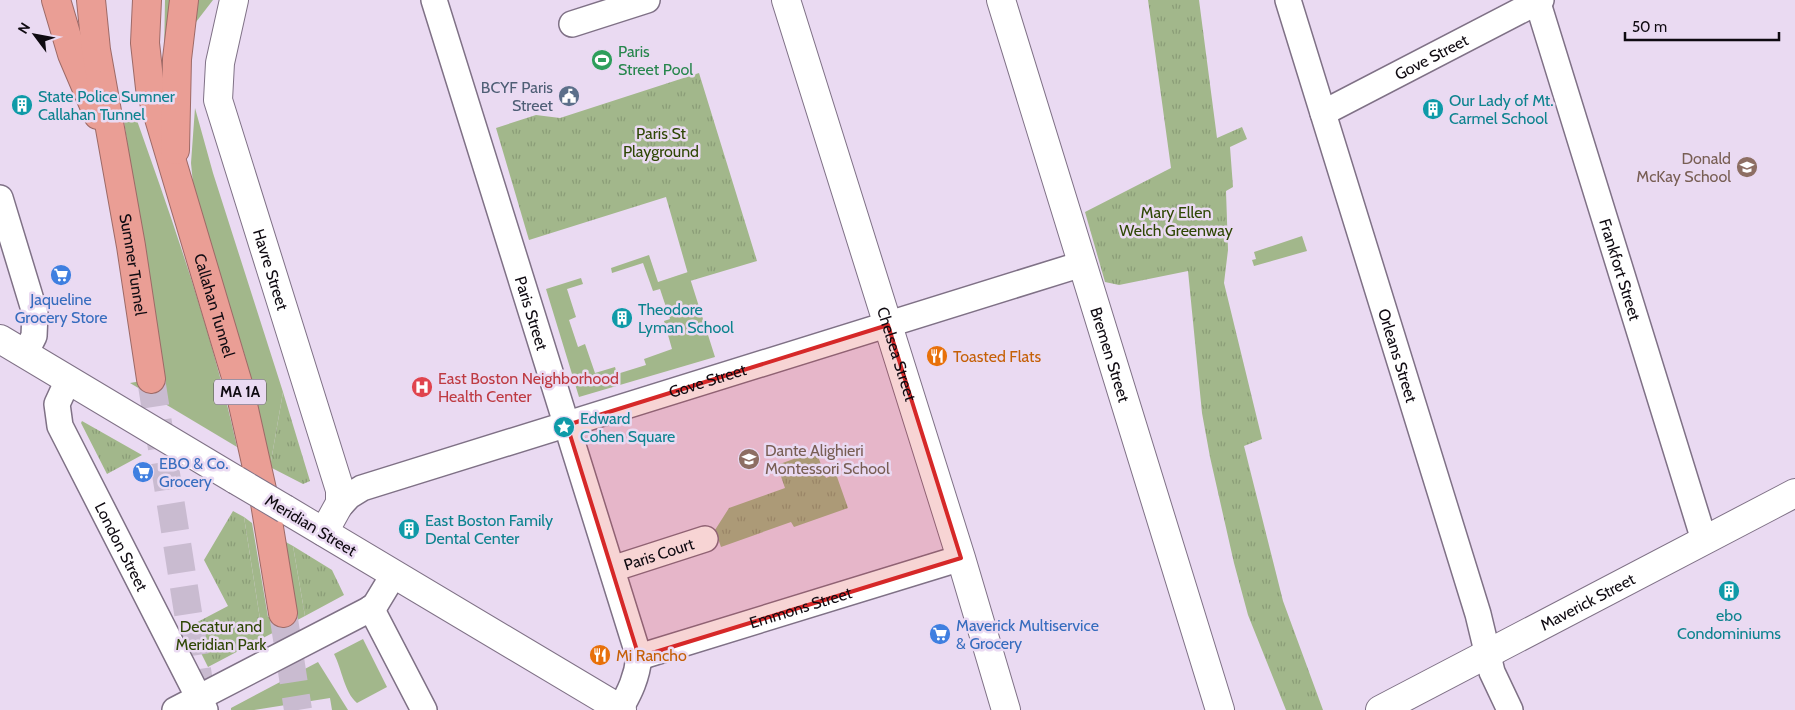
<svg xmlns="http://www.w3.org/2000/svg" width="1795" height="710" font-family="Cabin,sans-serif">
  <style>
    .grass { fill: #a2b78b }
    .park { fill: url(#park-tufts) }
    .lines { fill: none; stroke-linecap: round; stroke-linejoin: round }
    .motorway-tunnel { stroke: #c9bbd0; stroke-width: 28; stroke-dasharray: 28 14; stroke-linecap: butt }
    .minor-casing { stroke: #7f7186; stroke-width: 28 }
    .tertiary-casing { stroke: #7f7186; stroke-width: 30 }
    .secondary-casing { stroke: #7f7186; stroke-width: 30 }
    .motorway-casing { stroke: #9d6a67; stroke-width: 30 }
    .minor { stroke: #fff; stroke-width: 25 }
    .tertiary { stroke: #fff; stroke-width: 28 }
    .secondary { stroke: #fff; stroke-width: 28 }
    .motorway { stroke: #ea9e95; stroke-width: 28 }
    .secondary-bridge-casing { stroke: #7f7186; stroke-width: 30; stroke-linecap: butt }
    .secondary-bridge { stroke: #fff; stroke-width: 28 }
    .marked { fill: #d62828; fill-opacity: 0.2; stroke: #d62828; stroke-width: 4; stroke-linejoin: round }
    .labels { text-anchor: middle; stroke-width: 5; stroke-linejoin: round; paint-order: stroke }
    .shield { fill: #eadaf2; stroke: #514854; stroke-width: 1 }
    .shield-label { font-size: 15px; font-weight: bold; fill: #0f0a11 }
    .leisure-label { font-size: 16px; fill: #27864d; stroke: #eadaf2; text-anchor: start }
    .street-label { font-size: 16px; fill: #0f0a11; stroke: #eadaf2 }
    .service-label { font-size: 16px; fill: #4e5e75; stroke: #eadaf2; text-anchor: end }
    .culture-label { font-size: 16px; fill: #0d838f; stroke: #eadaf2; text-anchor: start }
    .park-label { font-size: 16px; fill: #2f4705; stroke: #eadaf2 }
    .education-label { font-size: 16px; fill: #785e54; stroke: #eadaf2; text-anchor: end }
    .shop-label { font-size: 16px; fill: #366cbe; stroke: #eadaf2; text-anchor: start }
    .food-label { font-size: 16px; fill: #c56008; stroke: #eadaf2; text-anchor: start }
    .health-label { font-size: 16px; fill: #be3a42; stroke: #eadaf2; text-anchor: start }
  </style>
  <defs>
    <pattern id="park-tufts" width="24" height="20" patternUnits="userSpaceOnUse" patternTransform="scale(1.25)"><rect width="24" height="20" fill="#a2b78b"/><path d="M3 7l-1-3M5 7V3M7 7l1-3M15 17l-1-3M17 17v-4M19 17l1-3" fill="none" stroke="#8a9c77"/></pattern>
  </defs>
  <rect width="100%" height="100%" fill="#eadaf2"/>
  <path class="grass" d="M165 0H172L164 56Z
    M196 0H213L196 22 192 23Z
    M195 108 213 173 283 392 270 467 245 356 194 194 191 163Z
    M131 110 134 112C173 222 212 332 237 447L130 383 163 377 123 115Z
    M1302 236 1307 251 1254 266 1252 260 1256 259 1254 252Z
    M649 255 658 282 688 272 715 357 579 397 546 289 581 278 583 284 567 289 576 317 569 320 578 347 585 344 595 373 615 367 617 374 646 365 644 359 672 349 664 321 670 319 660 289 653 291 643 263 612 273 611 268Z
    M244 517 252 523 268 617 296 612 284 541 293 546 305 616 263 638Z
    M363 639 387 687 357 703C344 692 342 669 334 654Z
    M318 662 348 710H332L330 698 254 710H231V708Z"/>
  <path class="park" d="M1148 0H1199L1217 138 1242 127 1247 139 1230 147 1233 187 1226 191 1228 250 1224 283 1262 439 1244 446 1283 601 1323 710H1286L1248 615 1234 563 1210 457 1202 413 1188 271 1119 285 1105 282 1085 212 1171 168Z
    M699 73 757 261 690 281 666 197 529 240 496 128 536 115 560 118Z
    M283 392 310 481 303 484 270 467Z
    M82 421 142 455 107 474 81 423Z
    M816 451 826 478 836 474 848 508 794 527 791 522 721 547 715 530 729 508 785 488 777 465Z
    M233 511 244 517 263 638 208 667 188 627 228 606 204 560Z
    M293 546 332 570 344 595 305 616Z"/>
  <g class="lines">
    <path class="motorway-tunnel" d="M151 379 202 701
      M283 613 298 710"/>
    <g class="minor-casing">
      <g id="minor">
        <path id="s1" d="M434 0 639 657C637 677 630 692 620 709"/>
        <path id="s2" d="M1288 0 1478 614 1492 672 1510 710"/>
        <path id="s3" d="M1537 0 1704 540"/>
        <path d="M572 24 647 0"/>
        <path id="s4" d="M1323 113 1541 0"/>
        <path d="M0 198 35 313 34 336 25 354"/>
        <path id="s5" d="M68 380 57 404 60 426 205 710"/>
        <path id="s6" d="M339 507 349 496 362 488 1082 264"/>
        <path id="s7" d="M612 569 705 539"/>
        <path d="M371 608 424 710"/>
        <path id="s8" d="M639 657 961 558"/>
        <path d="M175 710 374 607 394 574"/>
      </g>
    </g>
    <g class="tertiary-casing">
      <g id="tertiary">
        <path id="s9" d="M234 0 220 63 218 100 340 490V503L324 532"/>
      </g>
    </g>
    <g class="secondary-casing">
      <g id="secondary">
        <path id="s10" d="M786 0 961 558 1006 710"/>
        <path id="s11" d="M1001 0 1220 710"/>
        <path d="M0 339 236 480"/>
        <path d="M285 509 622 710"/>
        <path id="s12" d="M1380 710 1795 493"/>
      </g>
    </g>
    <g class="motorway-casing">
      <g id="motorway">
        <path d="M56 0 72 54 98 115"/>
        <path id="s13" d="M91 0 96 50 131 246 151 379"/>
        <path id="s14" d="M147 0 145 43 150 88 239 387 265 503 283 613"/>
        <path d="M175 150 177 59 184 0"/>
      </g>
    </g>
    <use href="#minor" class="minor"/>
    <use href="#tertiary" class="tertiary"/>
    <use href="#secondary" class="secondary"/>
    <use href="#motorway" class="motorway"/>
    <g class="secondary-bridge-casing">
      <path id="secondary-bridge" d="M236 480 285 509"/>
    </g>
    <use href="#secondary-bridge" class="secondary-bridge"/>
  </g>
  <path class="marked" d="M888 325 961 558 639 657 567 425Z"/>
  <defs>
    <g id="stadium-disc" transform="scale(1.125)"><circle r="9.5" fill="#2e9e5b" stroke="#eadaf2"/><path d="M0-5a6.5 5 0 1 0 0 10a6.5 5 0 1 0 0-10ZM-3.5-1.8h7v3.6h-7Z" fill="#fff"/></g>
    <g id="civic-disc" transform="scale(1.125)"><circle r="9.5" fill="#5c6f8a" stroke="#eadaf2"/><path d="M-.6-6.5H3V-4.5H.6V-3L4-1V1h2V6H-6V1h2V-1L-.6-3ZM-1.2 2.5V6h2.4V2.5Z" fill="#fff"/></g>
    <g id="building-disc" transform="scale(1.125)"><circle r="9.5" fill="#0f9aa8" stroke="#eadaf2"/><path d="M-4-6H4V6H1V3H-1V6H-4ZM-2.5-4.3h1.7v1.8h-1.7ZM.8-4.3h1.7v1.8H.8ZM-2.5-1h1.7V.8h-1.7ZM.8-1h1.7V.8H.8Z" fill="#fff"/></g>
    <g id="school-disc" transform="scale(1.125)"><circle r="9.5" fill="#8d6e63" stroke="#eadaf2"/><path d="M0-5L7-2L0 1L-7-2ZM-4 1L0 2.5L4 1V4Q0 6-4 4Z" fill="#fff"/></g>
    <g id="supermarket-disc" transform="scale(1.125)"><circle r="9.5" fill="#3f7fe0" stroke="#eadaf2"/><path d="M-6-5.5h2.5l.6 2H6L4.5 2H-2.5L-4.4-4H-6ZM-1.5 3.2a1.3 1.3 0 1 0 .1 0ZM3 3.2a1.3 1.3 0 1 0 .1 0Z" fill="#fff"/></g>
    <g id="restaurant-disc" transform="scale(1.125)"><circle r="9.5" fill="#e8710a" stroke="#eadaf2"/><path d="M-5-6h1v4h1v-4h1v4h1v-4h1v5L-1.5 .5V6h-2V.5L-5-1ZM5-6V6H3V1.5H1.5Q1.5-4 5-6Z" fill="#fff"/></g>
    <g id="hospital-disc" transform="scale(1.125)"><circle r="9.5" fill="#e0444e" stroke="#eadaf2"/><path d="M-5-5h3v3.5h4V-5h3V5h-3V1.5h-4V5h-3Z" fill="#fff"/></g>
    <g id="sight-disc" transform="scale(1.125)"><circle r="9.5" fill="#0f9aa8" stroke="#eadaf2"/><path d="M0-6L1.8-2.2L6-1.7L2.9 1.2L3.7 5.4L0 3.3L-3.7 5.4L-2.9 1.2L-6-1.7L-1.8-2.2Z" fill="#fff"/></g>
  </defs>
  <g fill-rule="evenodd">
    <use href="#stadium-disc" x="602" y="60"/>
    <use href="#civic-disc" x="569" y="96"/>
    <use href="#building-disc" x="22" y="105"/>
    <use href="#building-disc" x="1433" y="109"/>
    <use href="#school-disc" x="1747" y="167"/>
    <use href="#supermarket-disc" x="61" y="275"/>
    <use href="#building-disc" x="622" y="318"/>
    <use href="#restaurant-disc" x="937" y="356"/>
    <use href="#hospital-disc" x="422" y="387"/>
    <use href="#sight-disc" x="564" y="427"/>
    <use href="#school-disc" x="749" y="459"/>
    <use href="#supermarket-disc" x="143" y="472"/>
    <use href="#building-disc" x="409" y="529"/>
    <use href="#building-disc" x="1729" y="591"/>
    <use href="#supermarket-disc" x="940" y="634"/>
    <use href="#restaurant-disc" x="600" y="655"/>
  </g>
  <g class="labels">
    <rect class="shield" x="214" y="379.5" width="52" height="25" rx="4"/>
    <g class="shield-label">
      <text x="240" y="397">MA 1A</text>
    </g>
    <g class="leisure-label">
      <text x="618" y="57">Paris<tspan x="618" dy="18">Street Pool</tspan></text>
    </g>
    <g class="street-label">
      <text dy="6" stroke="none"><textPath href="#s4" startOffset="122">Gove Street</textPath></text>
      <text dy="6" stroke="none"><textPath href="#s13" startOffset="268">Sumner Tunnel</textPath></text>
      <text dy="6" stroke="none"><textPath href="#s9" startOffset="279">Havre Street</textPath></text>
      <text dy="6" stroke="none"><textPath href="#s3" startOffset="282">Frankfort Street</textPath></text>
      <text dy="6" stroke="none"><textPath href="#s14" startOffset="315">Callahan Tunnel</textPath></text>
      <text dy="6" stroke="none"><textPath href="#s1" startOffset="328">Paris Street</textPath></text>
      <text dy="6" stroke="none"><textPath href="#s10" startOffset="371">Chelsea Street</textPath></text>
      <text dy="6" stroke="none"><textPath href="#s11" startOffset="371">Bremen Street</textPath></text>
      <text dy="6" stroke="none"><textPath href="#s2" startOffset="372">Orleans Street</textPath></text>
      <text dy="6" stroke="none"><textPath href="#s6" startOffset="392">Gove Street</textPath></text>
      <text transform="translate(311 525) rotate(31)" y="6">Meridian Street</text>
      <text dy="6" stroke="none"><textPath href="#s5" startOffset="184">London Street</textPath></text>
      <text dy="6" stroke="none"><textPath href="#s7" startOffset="49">Paris Court</textPath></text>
      <text dy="6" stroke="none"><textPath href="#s12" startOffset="234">Maverick Street</textPath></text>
      <text dy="6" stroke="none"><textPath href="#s8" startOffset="169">Emmons Street</textPath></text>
    </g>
    <g class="service-label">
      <text x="553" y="93">BCYF Paris<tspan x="553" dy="18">Street</tspan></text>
    </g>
    <g class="culture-label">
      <text x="38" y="102">State Police Sumner<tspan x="38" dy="18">Callahan Tunnel</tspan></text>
      <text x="1449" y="106">Our Lady of Mt.<tspan x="1449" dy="18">Carmel School</tspan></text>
      <text x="638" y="315">Theodore<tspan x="638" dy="18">Lyman School</tspan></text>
      <text x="580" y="424">Edward<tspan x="580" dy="18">Cohen Square</tspan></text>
      <text x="425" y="526">East Boston Family<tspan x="425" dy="18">Dental Center</tspan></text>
      <text x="1729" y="621" text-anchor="middle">ebo<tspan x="1729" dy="18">Condominiums</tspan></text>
    </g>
    <g class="park-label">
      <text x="661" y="139">Paris St<tspan x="661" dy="18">Playground</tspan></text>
      <text x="1176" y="218">Mary Ellen<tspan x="1176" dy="18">Welch Greenway</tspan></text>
      <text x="221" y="632">Decatur and<tspan x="221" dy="18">Meridian Park</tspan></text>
    </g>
    <g class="education-label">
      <text x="1731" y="164">Donald<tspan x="1731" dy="18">McKay School</tspan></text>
      <text x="765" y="456" text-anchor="start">Dante Alighieri<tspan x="765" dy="18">Montessori School</tspan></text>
    </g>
    <g class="shop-label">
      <text x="61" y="305" text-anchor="middle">Jaqueline<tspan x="61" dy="18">Grocery Store</tspan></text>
      <text x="159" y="469">EBO &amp; Co.<tspan x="159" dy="18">Grocery</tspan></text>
      <text x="956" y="631">Maverick Multiservice<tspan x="956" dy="18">&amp; Grocery</tspan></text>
    </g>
    <g class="food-label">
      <text x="953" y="362">Toasted Flats</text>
      <text x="616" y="661">Mi Rancho</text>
    </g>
    <g class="health-label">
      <text x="438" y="384">East Boston Neighborhood<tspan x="438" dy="18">Health Center</tspan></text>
    </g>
  </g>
  <g transform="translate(35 35) rotate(302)" stroke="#eadaf2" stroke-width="4" paint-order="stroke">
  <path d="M0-4L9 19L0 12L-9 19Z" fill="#0f0a11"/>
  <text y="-8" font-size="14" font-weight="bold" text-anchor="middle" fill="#0f0a11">N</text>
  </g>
  <path d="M1625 32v8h154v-8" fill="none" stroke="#0f0a11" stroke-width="2.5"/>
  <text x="1632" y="32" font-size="15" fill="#0f0a11" stroke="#eadaf2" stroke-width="4" paint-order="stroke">50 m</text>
</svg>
